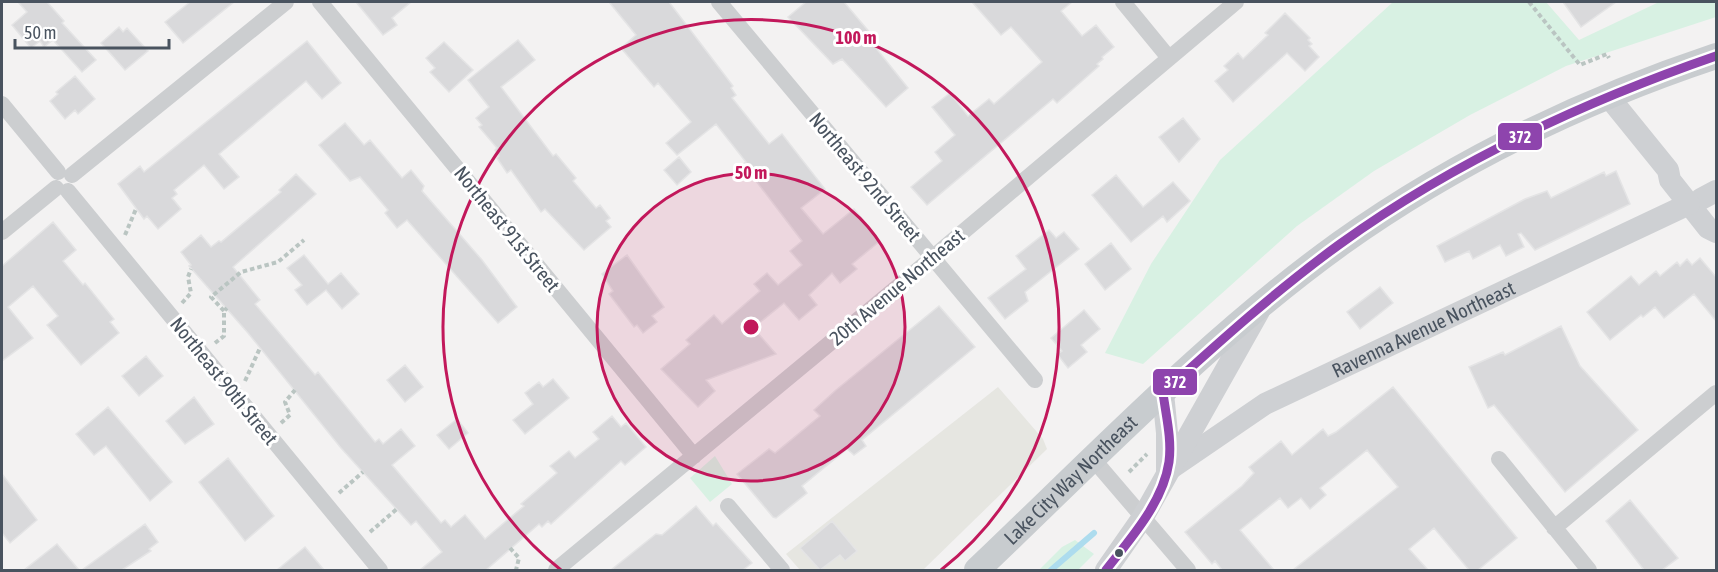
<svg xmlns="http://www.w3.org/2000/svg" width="1718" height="572" font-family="'Asap Condensed',sans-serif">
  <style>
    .commercial { fill: #e6e6e1 }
    .green { fill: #d8f1e3 }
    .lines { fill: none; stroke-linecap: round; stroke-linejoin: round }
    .stream { stroke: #addcee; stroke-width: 6 }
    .building { fill: #d9d9db; stroke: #e4e4e5; stroke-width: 1.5 }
    .path { stroke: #bac5c2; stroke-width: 4; stroke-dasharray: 4.5 3; stroke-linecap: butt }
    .street { stroke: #ccced0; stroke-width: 16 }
    .secondary { stroke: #ced0d3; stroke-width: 22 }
    .primary { stroke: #c8cccf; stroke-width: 26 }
    .bus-1-casing { stroke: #fff; stroke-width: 14 }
    .bus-1 { stroke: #8e44ad; stroke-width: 9 }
    .ring { fill: none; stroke: #c2185b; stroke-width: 3 }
    .bus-dot { fill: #49535f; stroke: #fff; stroke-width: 2 }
    .labels { text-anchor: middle; stroke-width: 6; stroke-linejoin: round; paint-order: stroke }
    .street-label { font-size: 20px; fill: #49535f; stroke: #fff }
    .centre { fill: #c2185b; stroke: #fff; stroke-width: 3 }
    .ring-label { font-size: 18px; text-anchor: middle; font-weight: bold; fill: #c2185b; stroke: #fff; stroke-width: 6; stroke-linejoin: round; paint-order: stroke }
    .line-badge { stroke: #fff; stroke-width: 2 }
    .badge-label { font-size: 16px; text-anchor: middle; font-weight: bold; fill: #fff }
  </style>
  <rect width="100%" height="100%" fill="#f3f2f2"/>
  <path class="commercial" d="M998 387 1043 439 1047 449 923 570H800L786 554Z"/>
  <path class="green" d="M1393 2H1546L1579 40 1659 2H1716V17L1566 66 1470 115 1374 171 1297 226 1143 364 1105 353 1151 264 1220 160Z
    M715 456 732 484 710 502 690 478Z
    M1075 540 1094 554 1078 570H1039L1062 547Z"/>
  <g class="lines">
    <path class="stream" d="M1051 570 1094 533"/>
  </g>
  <path class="building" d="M18 2H47L64 21 62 23 96 60 82 72 53 40 44 47 40 41 31 48 12 25 27 12Z
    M190 2H234L183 43 165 22Z
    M356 2H411L392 18 397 25 383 35Z
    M609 2H669L733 86 731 88 736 95 732 98 769 144 782 134 825 189 801 208 823 234 854 209 880 241 852 264 857 269 840 283 832 273 809 295 817 305 799 320 784 303 758 324 760 327 756 331 776 354 706 380 715 391 698 407 661 369 690 344 686 340 714 315 722 324 760 291 754 284 767 273 778 285 802 265 790 251 802 241 743 164 746 162 716 124 677 155 666 143 691 122 658 83 654 87 621 48 636 35Z
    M806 2H844L871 34 867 37 908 88 886 107 842 59 833 64 788 17Z
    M972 2H1072L1061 11 1082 36 1096 25 1114 47 1102 57 1103 59 1097 64 1099 66 1057 103 1053 99 927 205 911 187 942 161 935 152 955 135 932 107 950 93 968 116 989 99 994 104 1042 62 1011 27 1001 35Z
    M1563 2H1616L1581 27Z
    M1285 13 1310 38 1308 40 1312 44 1309 46 1319 57 1305 71 1287 53 1233 102 1215 81 1228 70 1224 66 1238 53 1243 59 1268 35 1265 33Z
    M119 27 123 32 127 28 148 51 125 70 101 43Z
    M518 40 535 60 501 87 553 156 556 154 576 178 573 181 596 208 600 205 610 218 606 221 611 227 584 250 545 209 541 212 511 170 507 173 497 158 499 156 495 150 497 148 479 127 482 125 476 118 489 107 468 80Z
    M307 41 341 83 322 99 306 81 219 154 239 177 224 189 204 165 174 190 177 194 172 198 181 209 158 229 147 216 144 219 118 184 140 166 144 172Z
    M444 42 473 70 449 92 430 72 435 68 426 58Z
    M75 76 95 99 78 114 75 110 65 119 50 101 58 94 56 92Z
    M1183 118 1200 139 1179 162 1159 137Z
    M345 123 364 145 370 140 402 178 411 170 424 186 422 191 482 260 517 307 498 323 407 220 397 228 385 213 388 210 360 177 350 181 319 145Z
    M679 157 691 172 677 185 664 170Z
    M1616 171 1630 204 1535 250 1521 233 1518 234 1524 247 1506 256 1500 245 1473 259 1469 251 1445 262 1437 246 1525 199 1547 191 1551 198 1604 172 1606 176Z
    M296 174 316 194 233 267 260 300 255 304 315 375 318 372 375 442 379 439 383 444 401 429 415 446 392 465 441 523 445 520 451 527 465 515 485 539 524 506 521 504 557 473 550 466 569 451 575 458 599 439 593 432 612 416 621 427 626 423 646 447 625 465 621 461 551 524 548 521 542 527 539 524 486 570H420L442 552 416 521 411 525 341 448 248 333 189 266 191 265 181 252 201 235 211 247 219 241 221 242 281 192 279 190Z
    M1116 175 1143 207 1173 182 1190 201 1167 222 1163 216 1131 242 1092 195Z
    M53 222 76 250 63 261 83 285 85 283 114 319 110 322 119 333 81 365 47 325 58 316 33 286 8 307 33 338 2 361V266Z
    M1049 230 1056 238 1064 232 1079 249 1025 292 1028 301 1005 319 988 298 1026 269 1016 256Z
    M1111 243 1131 269 1105 290 1085 264Z
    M304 255 328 284 341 273 359 294 342 309 326 290 307 305 295 290 302 285 287 268Z
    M627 255 664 307 652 316 657 322 643 333 637 325 634 327 609 294 613 291 602 274Z
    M1700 258 1716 277V321L1694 294 1664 318 1655 307 1643 317 1641 315 1610 340 1587 312 1631 276 1639 285 1656 271 1660 276 1677 262 1680 266 1687 259 1692 265Z
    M1380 287 1393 303 1360 329 1347 312Z
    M939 306 975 347 862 440 866 446 854 455 847 449 802 486 807 493 776 518 773 517 737 474 769 449 775 453 820 416 814 410 836 390Z
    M1084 310 1100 329 1081 345 1087 352 1068 368 1057 354 1062 351 1051 338Z
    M1561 326 1580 366 1638 430 1565 492 1494 405 1488 408 1469 367 1503 352 1505 355Z
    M146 356 163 376 139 396 122 376Z
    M405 365 423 387 405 402 387 380Z
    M553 379 569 398 525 434 513 420 533 404 525 393 539 382 543 387Z
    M1393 387 1517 538 1478 570H1469L1434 528 1409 549 1428 570H1293L1398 487 1367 450 1320 488 1326 495 1310 509 1301 498 1288 508 1280 498 1240 530 1274 570H1222L1215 561 1212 564 1185 532 1242 486 1254 473 1249 467 1281 441 1292 455 1323 429 1328 436 1336 432Z
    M194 397 214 424 185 444 166 421Z
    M108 407 172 482 150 501 106 446 94 455 76 434Z
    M457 419 468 433 449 449 437 435Z
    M228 458 274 516 245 541 199 482Z
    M2 474 37 520 10 543 2 533Z
    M1630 500 1678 558 1662 570H1644L1606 521Z
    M696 506 713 526 716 523 752 563 743 570H611L656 534 662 535Z
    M832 521 857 551 845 561 840 555 820 570 800 548Z
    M145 524 158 542 149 549 151 551 122 570H82Z
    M57 544 79 570H24Z
    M305 547 324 570H277Z"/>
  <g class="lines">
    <path class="path" d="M1529 2 1580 65 1607 54 1609 58
      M125 235 136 209
      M182 303 191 293 188 277 191 269
      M224 311 211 297 241 272 278 262 304 240
      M215 343 224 336V311L227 308
      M245 381 260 348
      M281 423 290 415 285 402 295 390
      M1129 472 1147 454
      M339 493 363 472
      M370 532 398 508
      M510 548 519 558 516 570"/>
    <path class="street" d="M320 2 694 456
      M719 2 1035 380
      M1123 2 1169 58
      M2 104 58 172
      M72 175 286 2
      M68 191 380 570
      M2 232 56 188
      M1093 459 1188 570
      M1499 459 1589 570
      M728 506 782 570
      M1554 528 1716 393
      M556 570 900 285 1236 2"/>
    <g class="secondary">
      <path d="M1608 96 1668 170 1670 180 1708 228 1716 232"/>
      <path d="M1701 199 1716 191"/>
      <path d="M1163 393 1167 433V467"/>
      <path id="s1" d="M1167 471 1265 404 1689 204"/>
      <path d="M1106 570 1143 517 1259 311"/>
    </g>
    <path class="primary" id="s2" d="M977 570C1095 458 1209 338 1341 243 1455 162 1584 100 1716 56"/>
    <g class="bus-1-casing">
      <path id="bus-1" d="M1106 570C1130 539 1163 503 1169 462 1172 439 1166 416 1163 393 1220 341 1278 289 1340 244 1455 161 1583 102 1716 56"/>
    </g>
    <use href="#bus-1" class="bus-1"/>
  </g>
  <circle cx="751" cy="327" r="154" fill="#c2185b" fill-opacity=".12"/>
  <g class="ring">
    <circle cx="751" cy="327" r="154"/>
    <path d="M561 570A308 308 0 1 1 941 570"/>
  </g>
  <circle class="bus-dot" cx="1119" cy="553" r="5"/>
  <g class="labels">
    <g class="street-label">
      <text transform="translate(865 177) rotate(50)" y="7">Northeast 92nd Street</text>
      <text transform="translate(507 229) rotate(51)" y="7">Northeast 91st Street</text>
      <text transform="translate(897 287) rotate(-40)" y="7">20th Avenue Northeast</text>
      <text dy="7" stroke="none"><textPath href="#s1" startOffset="294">Ravenna Avenue Northeast</textPath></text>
      <text transform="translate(224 381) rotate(51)" y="7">Northeast 90th Street</text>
      <text dy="7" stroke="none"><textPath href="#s2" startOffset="130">Lake City Way Northeast</textPath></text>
    </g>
  </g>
  <circle cx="751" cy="327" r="9" class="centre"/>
  <g class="ring-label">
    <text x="856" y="44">100 m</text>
    <text x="751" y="179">50 m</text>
  </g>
  <g class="line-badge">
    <rect x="1497" y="122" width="46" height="29" rx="6" fill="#8e44ad"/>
    <rect x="1152" y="368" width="46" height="28" rx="6" fill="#8e44ad"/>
  </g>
  <g class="badge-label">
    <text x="1520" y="143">372</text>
    <text x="1175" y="388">372</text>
  </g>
  <rect width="1718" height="572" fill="none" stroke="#49535f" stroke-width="6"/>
  <path d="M15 39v9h154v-9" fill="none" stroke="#49535f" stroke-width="3"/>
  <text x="24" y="39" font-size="18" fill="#49535f" stroke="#ffffff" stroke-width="4.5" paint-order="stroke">50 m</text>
</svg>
